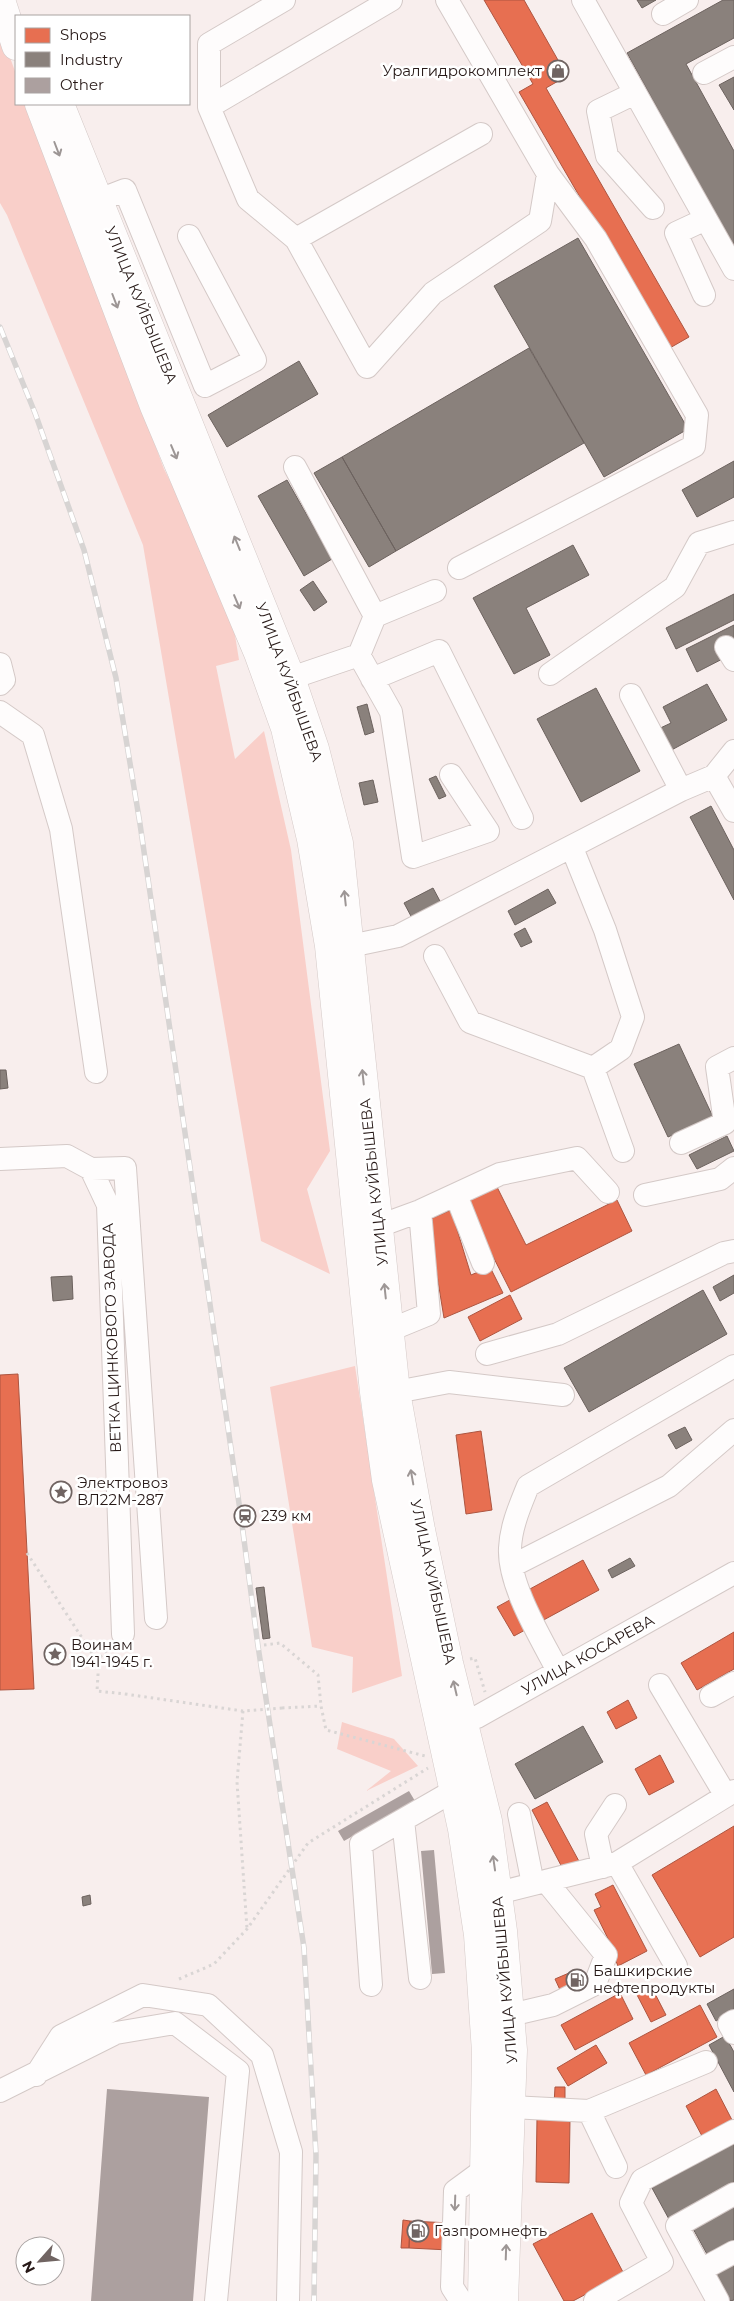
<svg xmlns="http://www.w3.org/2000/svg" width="734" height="2301" font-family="Montserrat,sans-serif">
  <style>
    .green { fill: #f9cfc9 }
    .shops { fill: #e76f51; stroke: #ad5540 }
    .industry { fill: #8a817c; stroke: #6c625e }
    .building { fill: #aca09f }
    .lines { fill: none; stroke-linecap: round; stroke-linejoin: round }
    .minor-casing { stroke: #d4c9c7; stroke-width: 24 }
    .major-casing { stroke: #d4c9c7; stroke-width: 29 }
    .path { stroke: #d9d5d4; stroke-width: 3; stroke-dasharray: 2.5 4; stroke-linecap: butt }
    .minor { stroke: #fefcfc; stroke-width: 22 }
    .major { stroke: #fefcfc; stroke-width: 28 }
    .rail-casing { stroke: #d7d4d3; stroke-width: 5.5 }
    .rail { stroke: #fff; stroke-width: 4; stroke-dasharray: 11; stroke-linecap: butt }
    .path-bridge { stroke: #d9d5d4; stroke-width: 3; stroke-dasharray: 2.5 4; stroke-linecap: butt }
    .oneway { stroke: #9d9695 }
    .labels { text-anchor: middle; stroke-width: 5; stroke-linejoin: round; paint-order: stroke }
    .poi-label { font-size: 15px; fill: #271917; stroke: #fff; text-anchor: start }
    .street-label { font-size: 15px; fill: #271917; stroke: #fff }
  </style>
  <rect width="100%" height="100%" fill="#f8eeed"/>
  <path class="green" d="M0 30 16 74V104H28L164 469 229 598 239 660 216 666 235 759 264 731 291 850 330 1151 307 1189 330 1274 261 1241 143 545 7 215 0 203Z
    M355 1366 402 1676 352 1693 353 1657 312 1647 270 1387Z
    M342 1722 394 1739 418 1766 366 1791 391 1771 337 1749Z"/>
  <path class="shops" d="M484 0H524L567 76 546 88 689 337 668 349 519 92 533 84Z
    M496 1185 526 1245 617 1200 632 1231 511 1292 465 1201Z
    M451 1210 471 1275 490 1267 503 1293 444 1318 428 1220Z
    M510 1295 522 1319 480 1341 468 1317Z
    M18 1374 34 1689 0 1690V1375Z
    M481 1431 492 1510 466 1514 456 1435Z
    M583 1560 599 1590 514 1636 497 1607Z
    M734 1632V1669L697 1690 681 1663Z
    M628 1700 637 1718 616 1729 607 1712Z
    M660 1755 674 1782 649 1795 635 1769Z
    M547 1802 581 1865 565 1873 532 1810Z
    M734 1826V1937L700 1957 652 1875Z
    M613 1885 647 1951 618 1966 613 1954 615 1953 594 1910 601 1907 595 1894Z
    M576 1970 582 1984 561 1992 555 1979Z
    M650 1984 666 2015 651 2022 635 1991Z
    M620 1993 633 2019 575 2050 561 2025Z
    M700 2005 717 2037 646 2075 629 2043Z
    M596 2045 607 2063 568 2086 557 2068Z
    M555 2087H565V2104H554Z
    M716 2089 732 2120 702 2136 686 2106Z
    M537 2118 570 2119 569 2183 536 2182Z
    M592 2213 624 2274 573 2301H564L533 2244Z
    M403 2220 410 2221 409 2248H401Z
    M410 2221 450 2223 449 2250 409 2248Z"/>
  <path class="industry" d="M637 0H656L642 8Z
    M723 0H734V38L686 64 734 151V248L627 53Z
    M734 77V110L719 85Z
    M578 238 688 429 604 477 494 286Z
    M529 348 584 443 396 551 342 457Z
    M299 361 318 394 227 447 208 415Z
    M342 457 396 551 369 567 314 473Z
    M734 461V497L697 517 682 490Z
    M287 480 332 559 304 576 258 496Z
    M573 545 589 575 526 608 550 655 514 674 473 598Z
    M313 581 327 602 314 611 300 590Z
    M734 594V620L676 649 666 628Z
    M734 625V653L697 672 686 649Z
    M707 684 727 720 666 753 654 731 671 723 663 707Z
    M596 688 640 771 581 802 537 719Z
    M367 704 374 732 365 735 357 707Z
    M436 776 446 796 439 799 429 779Z
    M373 780 378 802 364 805 359 783Z
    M711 806 734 850V900L690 817Z
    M433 888 441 903 412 918 404 903Z
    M548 889 556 903 515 925 508 911Z
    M525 928 532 942 521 947 514 934Z
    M679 1044 713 1117 668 1137 634 1064Z
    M0 1070H6L8 1088 0 1089Z
    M727 1136 734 1151 697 1169 689 1155Z
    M734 1275V1293L720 1301 713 1287Z
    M72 1276 73 1299 53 1301 51 1277Z
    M703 1290 727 1334 589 1412 564 1368Z
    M685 1427 692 1440 676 1449 668 1435Z
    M630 1558 635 1566 612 1578 608 1570Z
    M264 1587 270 1638 263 1639 256 1588Z
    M583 1726 603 1762 535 1799 515 1764Z
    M90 1895 91 1904 83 1906 82 1897Z
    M734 1989V2011L716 2021 707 2004Z
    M725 2036 734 2052V2092L709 2045Z
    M734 2143V2186L670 2221 652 2188Z
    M734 2202V2242L708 2256 691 2225Z
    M734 2260V2300L730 2301 714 2271Z"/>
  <path class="building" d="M409 1791 415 1801 344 1841 338 1831Z
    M434 1850 445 1973 432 1974 421 1851Z
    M107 2089 209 2097 193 2301H91Z"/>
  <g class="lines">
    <g class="minor-casing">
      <path id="minor" d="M391 0 209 107 248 199 296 239 367 367 433 293 540 221 548 174 447 0
        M583 0 734 269
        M663 14 687 0
        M704 73 734 57
        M635 93 598 111 607 156 653 208
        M209 107V44L284 0
        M99 200 125 190 205 386 255 360 189 236
        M296 239 481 134
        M704 295 676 233 706 219
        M295 467 375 616
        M459 568 694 446 697 415 596 239 548 174
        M726 647 734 660
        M359 655 391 712 413 857 488 831 451 775
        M0 664 4 680 0 684
        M550 674 675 587 699 543 734 532
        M291 678 359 655 375 616 435 591
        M372 679 439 651 522 818
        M631 695 681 790
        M0 712 33 735 61 829 96 1072
        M714 776 734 751
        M350 946 398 936 681 790 714 776 734 811
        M435 956 470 1022 593 1068 621 1049 633 1017 605 930 572 848
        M593 1068 623 1151
        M681 1143 725 1123 717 1067 734 1058
        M0 1159 67 1156 91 1169 108 1205 123 1634
        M91 1169 125 1168 156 1618
        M456 1195 483 1263
        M645 1195 720 1179 734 1168
        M379 1226 420 1211 500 1174 577 1158 608 1192
        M390 1330 429 1314 420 1211
        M487 1354 558 1334 724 1253 734 1251
        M396 1392 449 1382 563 1395
        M512 1566 669 1486 734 1430
        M558 1671C541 1638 508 1585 510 1548 511 1526 520 1506 528 1486L734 1366
        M660 1685 726 1796
        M711 1696 734 1683
        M463 1722 477 1717 734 1573
        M519 1814 533 1884
        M403 1820 420 1978
        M617 1863 676 1966
        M603 1867 596 1834 615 1805
        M498 1893 617 1863 734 1791
        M371 1985 361 1844 455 1790
        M510 2015 553 2005 595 1984 606 1955 546 1881
        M734 2021 729 2024 734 2033
        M36 2075 61 2036 143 1995 208 2005 262 2055 291 2152 288 2301
        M0 2091 116 2033 175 2023 238 2071 216 2301
        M511 2107 589 2111 706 2062
        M589 2111 616 2167
        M701 2270 734 2252
        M461 2301 452 2287 455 2191 485 2169
        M595 2301 662 2262 631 2203 642 2180 734 2131
        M718 2301 677 2226 734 2194"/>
    </g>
    <g class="major-casing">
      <path id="major" d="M1 0 16 46
        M39 104 154 406 258 653 285 728 311 839 329 946 374 1392 386 1480 462 1829 478 1935 486 2052 482 2301
        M60 104 291 678 315 749 339 843 396 1392 421 1530 449 1663 488 1821 503 1931 513 2050 504 2301"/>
    </g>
    <path class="path" d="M27 1553 99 1664
      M264 1645 280 1643 318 1675 321 1706 326 1730 425 1756
      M111 1646 99 1658 97 1691 125 1694
      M470 1659 475 1658 485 1692
      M282 1708 321 1706
      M243 1711 237 1782 247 1929
      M179 1979 214 1964 247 1929 308 1843 428 1768"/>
    <use href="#minor" class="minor"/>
    <use href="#major" class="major"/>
    <g class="rail-casing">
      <path id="rail" d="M0 327 35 413 84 550 116 678 140 824 241 1517 258 1646 304 1948 316 2155 314 2301"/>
    </g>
    <use href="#rail" class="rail"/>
    <path class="path-bridge" d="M125 1694 243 1711 282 1708"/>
  </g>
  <defs><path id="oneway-shaft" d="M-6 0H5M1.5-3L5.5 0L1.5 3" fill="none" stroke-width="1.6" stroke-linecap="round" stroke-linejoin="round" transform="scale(1.25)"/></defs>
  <g class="oneway">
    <use href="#oneway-shaft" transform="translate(57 149) rotate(69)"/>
    <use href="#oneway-shaft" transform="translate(115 301) rotate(69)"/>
    <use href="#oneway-shaft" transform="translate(174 452) rotate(67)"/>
    <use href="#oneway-shaft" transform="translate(237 543) rotate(-112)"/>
    <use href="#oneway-shaft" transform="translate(237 602) rotate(67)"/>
    <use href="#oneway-shaft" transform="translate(345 898) rotate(-96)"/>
    <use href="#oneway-shaft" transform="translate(363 1077) rotate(-96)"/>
    <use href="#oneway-shaft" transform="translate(385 1291) rotate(-96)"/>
    <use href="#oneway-shaft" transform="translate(412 1477) rotate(-100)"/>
    <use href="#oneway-shaft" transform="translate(455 1688) rotate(-103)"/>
    <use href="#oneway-shaft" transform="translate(494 1863) rotate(-98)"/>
    <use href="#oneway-shaft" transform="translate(455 2203) rotate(92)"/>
    <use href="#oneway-shaft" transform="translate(506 2252) rotate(-88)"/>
  </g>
  <defs>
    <g id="shop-ring" transform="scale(1.125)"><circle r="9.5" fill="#fff" stroke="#706462" stroke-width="1.5"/><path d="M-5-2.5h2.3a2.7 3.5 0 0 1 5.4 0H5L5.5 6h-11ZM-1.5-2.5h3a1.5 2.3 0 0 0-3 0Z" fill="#706462"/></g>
    <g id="sight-ring" transform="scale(1.125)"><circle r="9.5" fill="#fff" stroke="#706462" stroke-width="1.5"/><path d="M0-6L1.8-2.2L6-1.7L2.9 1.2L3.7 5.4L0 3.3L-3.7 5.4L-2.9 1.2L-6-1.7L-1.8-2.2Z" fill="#706462"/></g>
    <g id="station-ring" transform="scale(1.125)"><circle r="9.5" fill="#fff" stroke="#706462" stroke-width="1.5"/><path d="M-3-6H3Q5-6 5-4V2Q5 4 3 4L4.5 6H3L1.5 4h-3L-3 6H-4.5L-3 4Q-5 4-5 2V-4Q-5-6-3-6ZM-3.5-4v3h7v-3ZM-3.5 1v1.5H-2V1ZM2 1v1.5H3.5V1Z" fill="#706462"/></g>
    <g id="fuel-ring" transform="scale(1.125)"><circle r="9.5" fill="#fff" stroke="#706462" stroke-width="1.5"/><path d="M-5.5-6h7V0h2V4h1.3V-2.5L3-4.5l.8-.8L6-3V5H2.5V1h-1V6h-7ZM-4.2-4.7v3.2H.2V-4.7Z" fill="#706462"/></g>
  </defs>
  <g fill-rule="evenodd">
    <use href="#shop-ring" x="558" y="71"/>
    <use href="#sight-ring" x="61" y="1492"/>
    <use href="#station-ring" x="245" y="1516"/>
    <use href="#sight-ring" x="55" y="1654"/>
    <use href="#fuel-ring" x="577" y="1980"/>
    <use href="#fuel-ring" x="418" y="2231"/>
  </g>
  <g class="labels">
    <g class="poi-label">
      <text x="542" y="76" text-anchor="end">Уралгидрокомплект</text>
      <text x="77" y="1488">Электровоз<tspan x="77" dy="17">ВЛ22М-287</tspan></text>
      <text x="261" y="1521">239 км</text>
      <text x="71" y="1650">Воинам<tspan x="71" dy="17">1941-1945 г.</tspan></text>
      <text x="593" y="1976">Башкирские<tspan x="593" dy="17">нефтепродукты</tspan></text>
      <text x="434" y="2236">Газпромнефть</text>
    </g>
    <g class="street-label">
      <text transform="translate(141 305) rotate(68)" y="5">УЛИЦА КУЙБЫШЕВА</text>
      <text transform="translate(289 682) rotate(70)" y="5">УЛИЦА КУЙБЫШЕВА</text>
      <text transform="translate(374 1182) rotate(-96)" y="5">УЛИЦА КУЙБЫШЕВА</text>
      <text transform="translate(112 1338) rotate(-92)" y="5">ВЕТКА ЦИНКОВОГО ЗАВОДА</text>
      <text transform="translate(433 1582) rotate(78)" y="5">УЛИЦА КУЙБЫШЕВА</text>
      <text transform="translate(588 1655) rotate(-29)" y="5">УЛИЦА КОСАРЕВА</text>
      <text transform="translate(505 1980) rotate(-95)" y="5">УЛИЦА КУЙБЫШЕВА</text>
    </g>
  </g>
  <rect x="15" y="15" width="175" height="90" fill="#ffffff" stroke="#a9a3a2"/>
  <rect x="25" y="28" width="25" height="15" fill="#e76f51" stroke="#a9a3a2"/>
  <text x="60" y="40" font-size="15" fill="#271917">Shops</text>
  <rect x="25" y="52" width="25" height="15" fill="#8a817c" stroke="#a9a3a2"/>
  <text x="60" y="65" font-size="15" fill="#271917">Industry</text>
  <rect x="25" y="78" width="25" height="15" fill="#aca09f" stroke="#a9a3a2"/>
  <text x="60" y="90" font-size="15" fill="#271917">Other</text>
  <g transform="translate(40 2261) rotate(243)"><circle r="24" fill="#ffffff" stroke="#a9a3a2"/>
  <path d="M0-4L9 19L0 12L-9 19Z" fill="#706462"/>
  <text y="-8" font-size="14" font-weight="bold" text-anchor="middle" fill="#271917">N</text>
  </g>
</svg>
